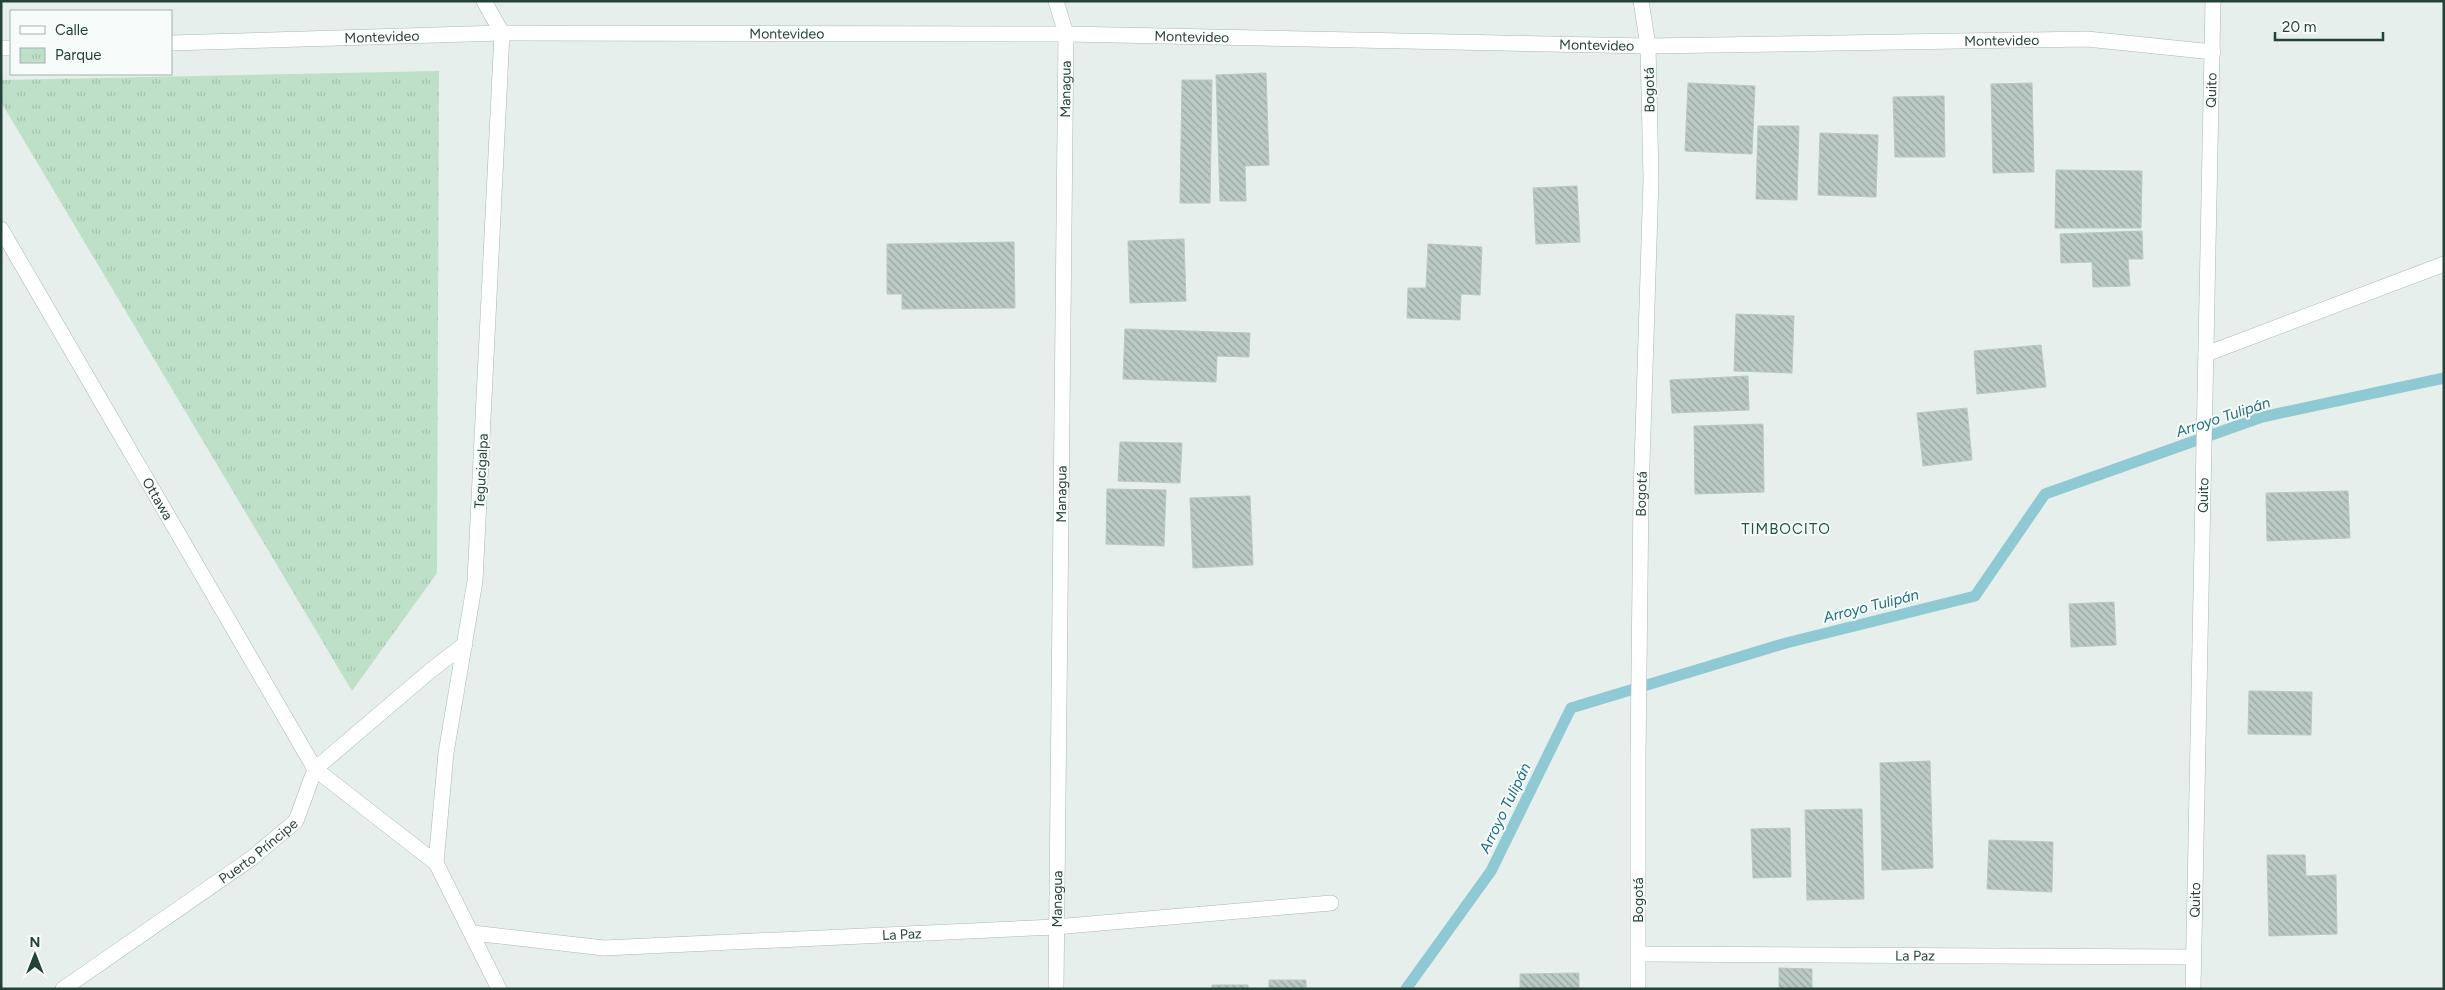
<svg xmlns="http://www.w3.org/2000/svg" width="2445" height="990" font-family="Figtree,sans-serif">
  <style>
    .park { fill: url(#park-tufts) }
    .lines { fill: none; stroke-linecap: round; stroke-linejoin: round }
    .stream { stroke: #8ec9d4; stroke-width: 11 }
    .building { fill: url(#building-back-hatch); stroke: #b8c9c2 }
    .minor-casing { stroke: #a8b8b2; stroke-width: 16 }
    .minor { stroke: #fff; stroke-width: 15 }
    .labels { text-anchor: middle; stroke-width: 4; stroke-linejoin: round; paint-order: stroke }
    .street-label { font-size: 14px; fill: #24423a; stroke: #f7fbf9 }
    .water-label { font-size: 15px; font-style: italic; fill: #1c6f80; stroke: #f7fbf9 }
    .neighbourhood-label { font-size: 15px; letter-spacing: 1px; fill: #1f5548; stroke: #f7fbf9 }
  </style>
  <defs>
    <pattern id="park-tufts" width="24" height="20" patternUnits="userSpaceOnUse" patternTransform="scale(1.25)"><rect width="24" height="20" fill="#bfe0c8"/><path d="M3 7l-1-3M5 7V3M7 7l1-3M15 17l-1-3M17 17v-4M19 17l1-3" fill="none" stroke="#a4c1ad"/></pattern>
    <pattern id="building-back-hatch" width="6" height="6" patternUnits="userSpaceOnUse" patternTransform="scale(1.25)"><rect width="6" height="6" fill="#bbcac4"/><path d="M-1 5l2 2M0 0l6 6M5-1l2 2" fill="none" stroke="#98a6a0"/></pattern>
  </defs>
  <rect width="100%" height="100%" fill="#e6efeb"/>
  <path class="park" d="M439 71 437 573 352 691 1 102V80Z"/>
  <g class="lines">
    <path class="stream" d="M1406 989 1491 871 1571 708 1786 643 1975 596 2045 494 2262 417 2444 378"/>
  </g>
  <path class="building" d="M1266 73 1269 165 1245 166 1246 201H1220L1216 75Z
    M1182 80H1212L1210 203H1180Z
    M1688 83 1755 86 1752 154 1685 151Z
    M2032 83 2034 172 1993 173 1991 84Z
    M1944 96 1945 157H1895L1893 97Z
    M1758 126H1799L1797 200 1756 199Z
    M1820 133 1878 135 1876 197 1818 195Z
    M2056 170 2142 171 2141 228H2055Z
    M1577 186 1580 242 1536 244 1533 188Z
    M2142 231 2143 259H2128L2130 286 2093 287 2092 262 2061 263 2060 234Z
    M1184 239 1186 301 1130 303 1128 241Z
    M1014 242 1015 308 902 309V294H887V244Z
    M1428 244 1482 247 1480 295 1461 294 1460 320 1407 318 1408 288H1426Z
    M1736 314 1794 316 1792 373 1734 371Z
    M1125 329 1250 333 1249 357 1217 356 1216 382 1123 379Z
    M2041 345 2046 387 1977 394 1974 351Z
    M1748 376 1749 410 1672 413 1670 380Z
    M1967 408 1972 460 1923 466 1917 413Z
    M1763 424 1764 492 1695 494 1694 426Z
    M1120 442 1182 443 1180 483 1118 481Z
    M1107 489 1166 490 1164 546 1106 544Z
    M2348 491 2350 538 2267 541 2266 493Z
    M1250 496 1253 565 1193 568 1190 498Z
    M2114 602 2116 645 2071 647 2069 604Z
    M2249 691 2312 692 2311 735 2248 734Z
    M1930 761 1933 868 1882 870 1880 763Z
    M1862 809 1864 899 1807 900 1805 810Z
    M1790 828 1791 877 1753 878 1751 829Z
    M1989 840 2053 842 2052 892 1987 889Z
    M2267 855H2305L2306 876 2336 875 2337 934 2269 936Z
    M1779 968 1812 969V989H1779Z
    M1579 973V989H1520V974Z
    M1269 980H1306V989H1269Z
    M1212 985H1248V989H1212Z"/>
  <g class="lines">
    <g class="minor-casing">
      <g id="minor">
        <path d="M484 1 502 33 475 581 446 753 436 863 499 989"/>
        <path id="s1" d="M171 43 502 33 1066 34 1648 46 2087 39 2213 52"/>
        <path d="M1 48H11"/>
        <path id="s2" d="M1 229 315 769 436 863"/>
        <path d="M2206 354 2444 264"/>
        <path id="s3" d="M473 933 604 948 1055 927 1331 903"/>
        <path id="s4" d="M1639 954 2193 957"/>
        <path id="s5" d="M63 989 252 858 296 821 315 769 430 671 465 644"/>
        <path id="s6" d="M1056 989 1066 34 1056 1"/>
        <path id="s7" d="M1638 989V757L1641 496 1651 179 1648 46 1641 1"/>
        <path id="s8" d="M2193 989 2213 1"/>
      </g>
    </g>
    <use href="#minor" class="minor"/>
  </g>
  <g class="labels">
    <g class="street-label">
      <text dy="5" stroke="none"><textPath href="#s1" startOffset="616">Montevideo</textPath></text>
      <text dy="5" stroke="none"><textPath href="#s1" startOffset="211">Montevideo</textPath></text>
      <text dy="5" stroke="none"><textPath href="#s1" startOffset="1021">Montevideo</textPath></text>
      <text dy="5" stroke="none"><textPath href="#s1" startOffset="1831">Montevideo</textPath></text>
      <text dy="5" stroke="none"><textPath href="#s1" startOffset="1426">Montevideo</textPath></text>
      <text dy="5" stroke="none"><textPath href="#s6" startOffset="900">Managua</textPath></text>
      <text transform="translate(1649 90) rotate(-91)" y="5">Bogotá</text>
      <text dy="5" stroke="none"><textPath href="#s8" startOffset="899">Quito</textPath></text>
      <text transform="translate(481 471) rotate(-87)" y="5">Tegucigalpa</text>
      <text dy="5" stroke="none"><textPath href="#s6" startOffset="495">Managua</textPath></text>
      <text dy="5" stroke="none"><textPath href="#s7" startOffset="495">Bogotá</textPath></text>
      <text dy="5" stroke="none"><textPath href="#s8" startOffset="494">Quito</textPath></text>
      <text dy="5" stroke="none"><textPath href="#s2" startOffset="312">Ottawa</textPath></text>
      <text dy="5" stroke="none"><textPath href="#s5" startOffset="239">Puerto Príncipe</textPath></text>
      <text dy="5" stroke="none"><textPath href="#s6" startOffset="90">Managua</textPath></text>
      <text transform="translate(1638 900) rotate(-90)" y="5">Bogotá</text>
      <text dy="5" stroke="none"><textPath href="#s8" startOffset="89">Quito</textPath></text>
      <text dy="5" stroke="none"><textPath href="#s3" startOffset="430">La Paz</textPath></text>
      <text dy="5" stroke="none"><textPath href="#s4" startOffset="276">La Paz</textPath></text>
    </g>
    <g class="water-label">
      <text transform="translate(2223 417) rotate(-18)" y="5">Arroyo Tulipán</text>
      <text transform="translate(1871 606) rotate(-14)" y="5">Arroyo Tulipán</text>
      <text transform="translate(1505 808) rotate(-64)" y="5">Arroyo Tulipán</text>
    </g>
    <g class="neighbourhood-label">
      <text x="1786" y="534">TIMBOCITO</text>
    </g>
  </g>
  <rect width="2445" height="990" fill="none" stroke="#24423a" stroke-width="5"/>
  <rect x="10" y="10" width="162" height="65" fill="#f7fbf9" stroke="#a3b1ad"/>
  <rect x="20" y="26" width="25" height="8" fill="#ffffff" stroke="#a3b1ad"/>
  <text x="55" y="35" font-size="15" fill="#24423a">Calle</text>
  <rect x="20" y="48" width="25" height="15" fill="url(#park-tufts)" stroke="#a3b1ad"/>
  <text x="55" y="60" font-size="15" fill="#24423a">Parque</text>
  <g transform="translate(35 955)" stroke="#f7fbf9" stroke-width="4" paint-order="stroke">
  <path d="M0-4L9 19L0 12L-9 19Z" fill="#24423a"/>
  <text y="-8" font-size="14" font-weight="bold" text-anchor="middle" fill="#24423a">N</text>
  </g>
  <path d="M2275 32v8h108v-8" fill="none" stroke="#24423a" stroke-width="2.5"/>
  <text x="2282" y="32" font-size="15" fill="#24423a" stroke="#f7fbf9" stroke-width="4" paint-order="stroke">20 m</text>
</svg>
